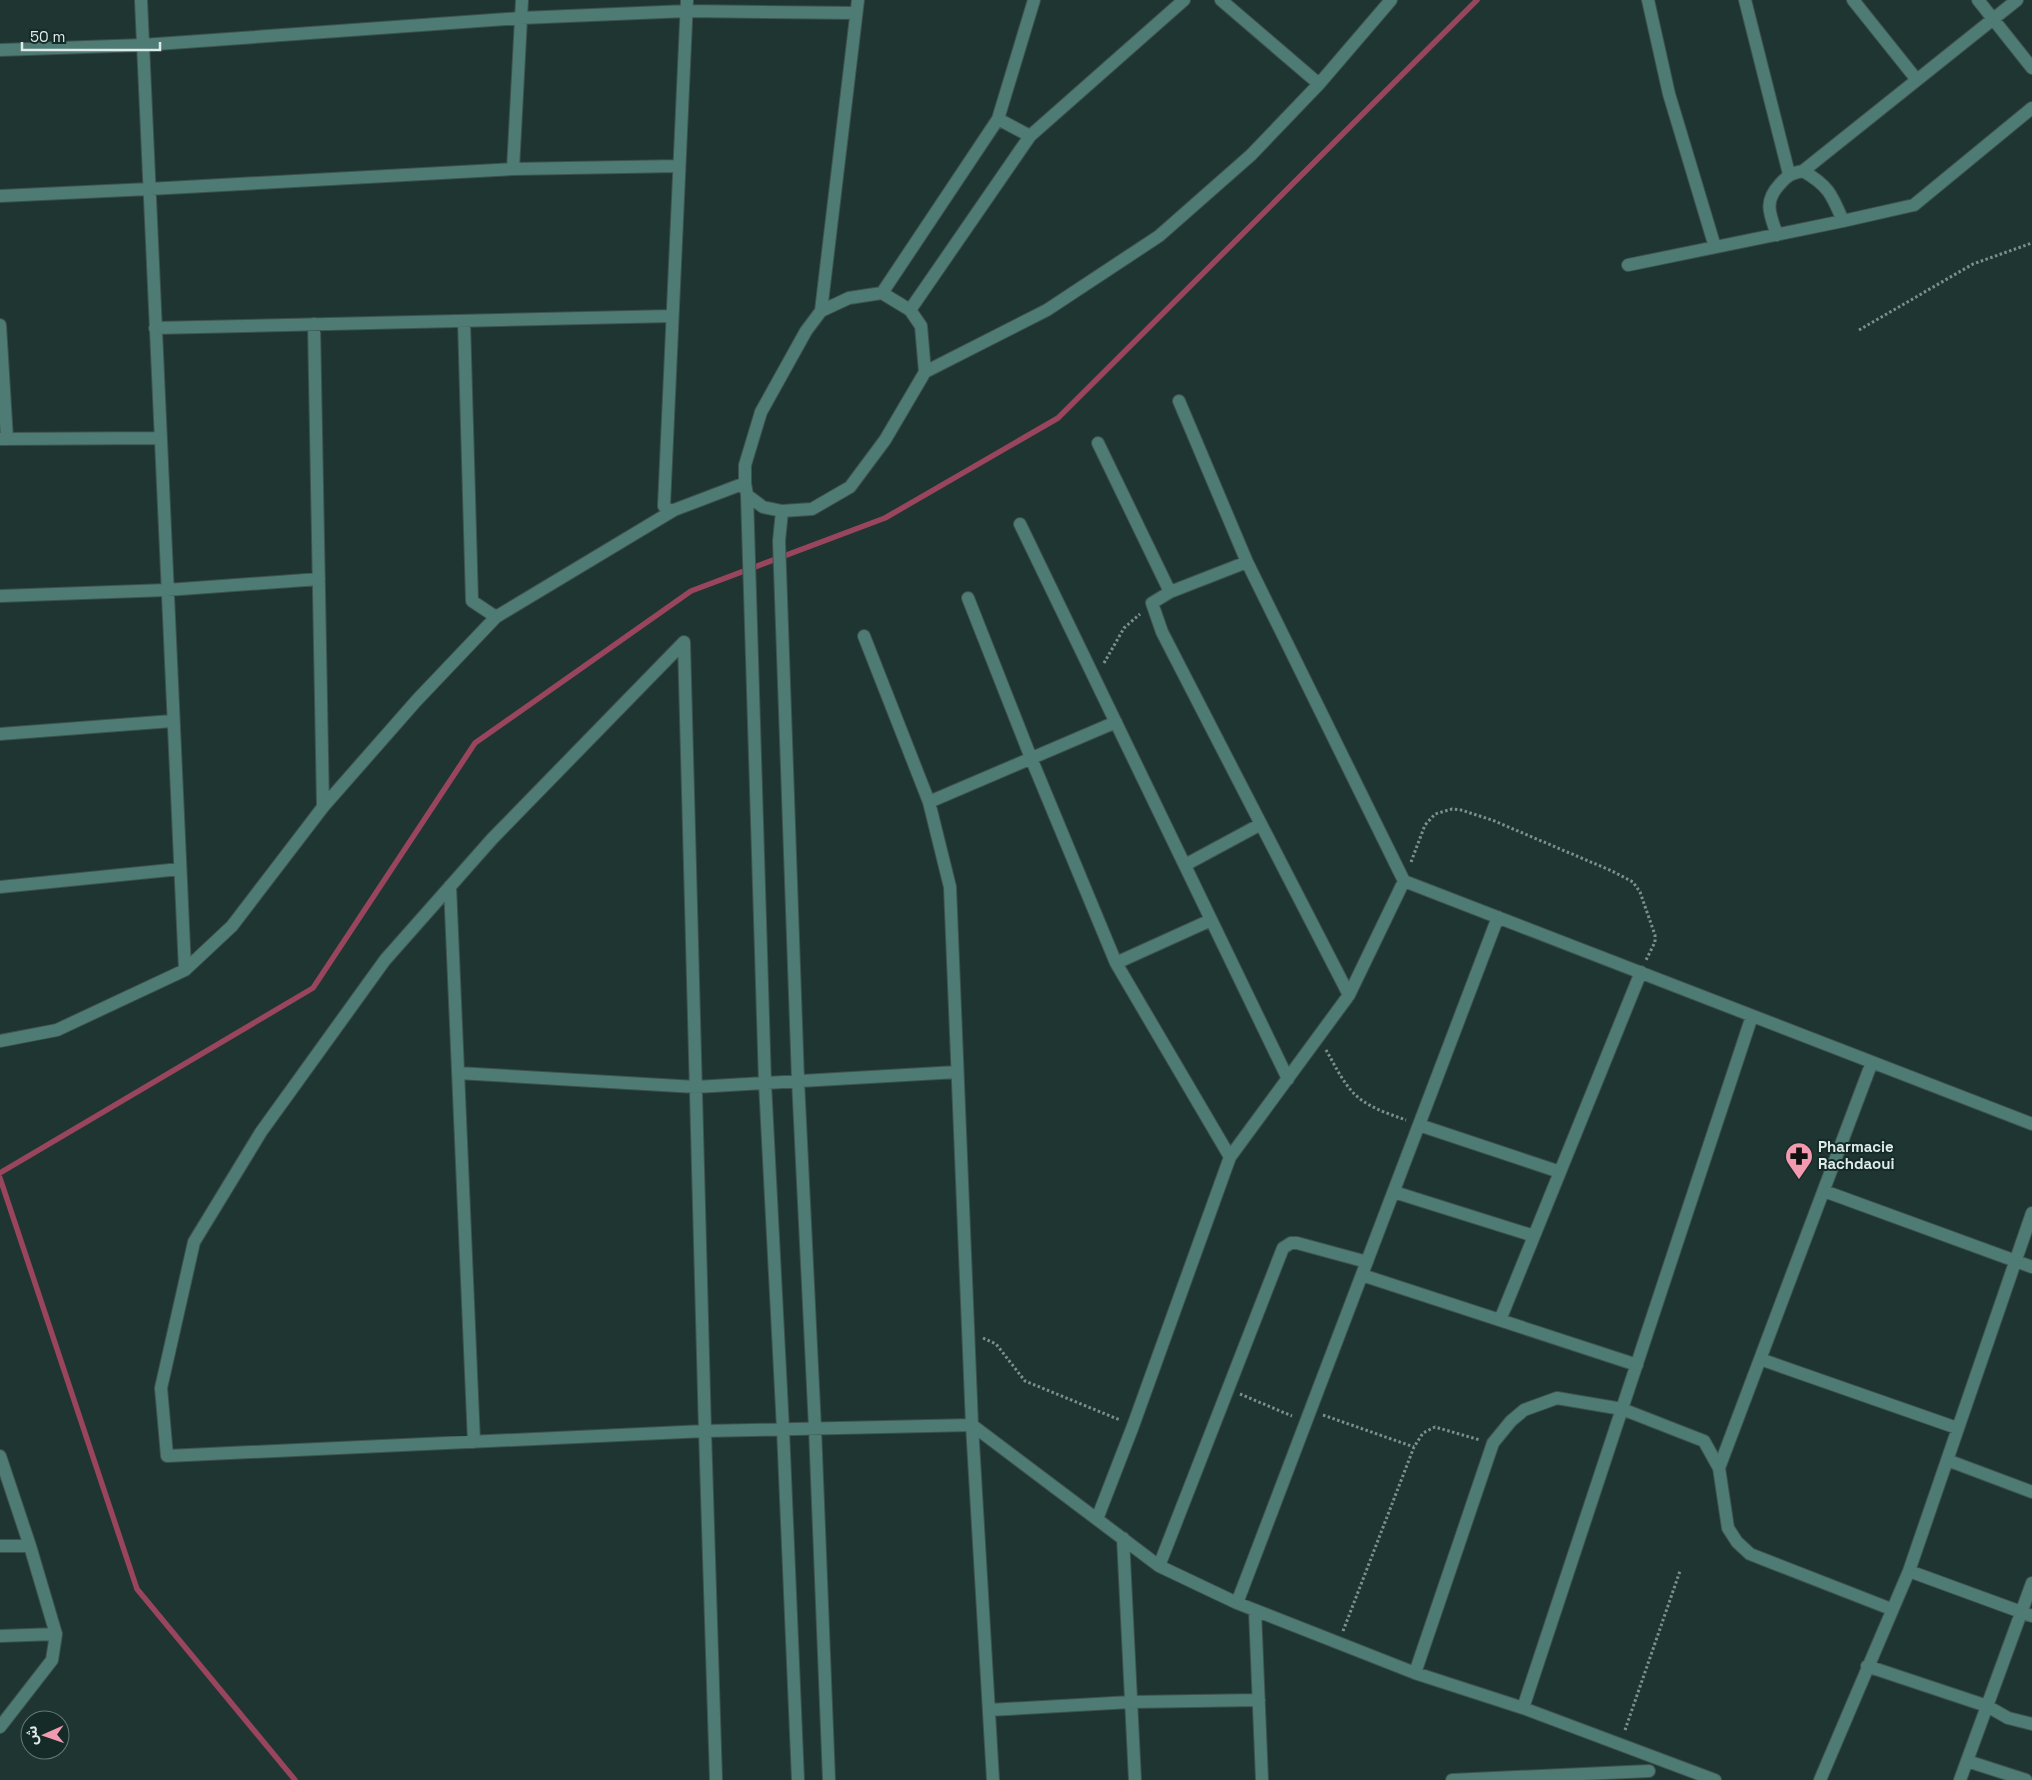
<svg xmlns="http://www.w3.org/2000/svg" width="2032" height="1780" font-family="'Space Grotesk','Noto Sans Arabic',sans-serif">
  <style>
    .lines { fill: none; stroke-linecap: round; stroke-linejoin: round }
    .stream { stroke: #98455d; stroke-width: 5.5 }
    .minor-casing { stroke: #3e524f; stroke-width: 14 }
    .path { stroke: #7d8f8c; stroke-width: 3; stroke-dasharray: 2.5 2.5; stroke-linecap: butt }
    .minor { stroke: #4e7b74; stroke-width: 12 }
    .labels { text-anchor: middle; stroke-width: 4; stroke-linejoin: round; paint-order: stroke }
    .poi-label { font-size: 15px; font-weight: bold; fill: #deebe9; stroke: #152b28; text-anchor: start }
  </style>
  <rect width="100%" height="100%" fill="#1f3532"/>
  <g class="lines">
    <path class="stream" d="M0 1173 313 988 475 743 691 591 885 518 1058 418 1477 0
      M0 1178 137 1589 295 1780"/>
    <g class="minor-casing">
      <path id="minor" d="M141 0 185 970
        M687 0 664 506 668 510H674L745 483
        M1221 0 1319 84
        M1648 0 1669 94 1715 247
        M1745 0 1789 174
        M1853 0 1917 80
        M1978 0 2032 68
        M0 50 143 45 521 18 687 11 855 13
        M998 119 1030 136
        M513 169 522 0
        M1803 171 2017 0
        M0 196 149 189 513 169 679 166
        M1777 235C1770 214 1763 202 1780 184 1788 175 1792 173 1803 171 1829 186 1832 195 1843 221
        M1628 265 1843 221 1914 205 2032 108
        M882 293 910 310 921 326 925 372 885 440 850 487 812 509 782 511 763 507 747 495 745 483V465L761 412 806 331 821 311 849 298Z
        M882 293 998 119 1034 0
        M910 310 1030 136 1184 0
        M821 311 858 0
        M464 321 472 601 496 617
        M314 324 323 807
        M0 325 7 439
        M155 328 672 316
        M925 372 1047 310 1159 236 1251 155 1319 84 1391 0
        M1179 401 1247 562 1404 881 2032 1124
        M0 439 160 438
        M1098 443 1170 592
        M747 495 765 1083 783 1429 798 1780
        M782 511 779 541 798 1080 815 1428 829 1780
        M1020 524 1288 1079
        M1247 562 1170 592 1152 603 1162 632 1349 995
        M0 596 167 590 319 579
        M968 598 1031 758 1116 963 1230 1157
        M864 636 929 802 950 887 972 1425 993 1780
        M684 642 492 839 385 960 261 1132 194 1242 161 1388 167 1456 705 1431 972 1425 1159 1566 1237 1603 1415 1673 1523 1708 1715 1780
        M684 642 705 1431 716 1780
        M0 734 172 721
        M929 802 1116 722
        M1185 865 1261 824
        M450 886 474 1442
        M0 887 180 869
        M1116 963 1211 920
        M0 1041 57 1030 185 970 232 926 323 807 417 700 496 617 674 510
        M458 1073 696 1087 957 1072
        M1419 1125 1560 1172
        M1824 1191 2032 1267
        M1394 1192 1534 1236
        M1362 1275 1637 1365
        M1500 1320 1641 972
        M1760 1359 1957 1428
        M0 1456 30 1546 56 1634 52 1660 0 1727
        M1947 1460 2032 1492
        M1719 1468 1872 1062
        M1097 1519 1133 1426 1230 1157 1349 995 1404 881
        M1123 1538 1135 1780
        M0 1546H30
        M1159 1566 1283 1248 1291 1243H1297L1367 1262
        M1909 1571 2032 1616
        M1237 1603 1498 917
        M1255 1611 1262 1780
        M0 1636 56 1634
        M1867 1666 1987 1706 2008 1718 2032 1724
        M1415 1673 1493 1443 1511 1421 1524 1410 1557 1398 1622 1409 1704 1441 1719 1468 1728 1528 1737 1542 1750 1554 1891 1609
        M1523 1708 1752 1016
        M989 1710 1131 1702 1259 1700
        M1967 1761 2026 1780
        M1452 1780 1649 1771
        M1820 1780 1909 1571 2032 1213
        M1960 1780 2032 1583"/>
    </g>
    <path class="path" d="M1859 330 1973 264 2032 243
      M1104 663 1124 628 1140 614
      M1411 862 1425 825 1435 814 1452 809 1461 810 1492 820 1612 871 1633 882 1640 892 1655 935V942L1646 960
      M1326 1050C1336 1067 1346 1090 1363 1101 1376 1110 1392 1115 1406 1120
      M983 1338 996 1344 1025 1381 1120 1420
      M1240 1394 1292 1416
      M1323 1415 1414 1447
      M1343 1631 1414 1447 1423 1433 1435 1427 1480 1440
      M1625 1730 1680 1571"/>
    <use href="#minor" class="minor"/>
  </g>
  <defs>
    <g id="pharmacy-pin" transform="scale(1.4375)"><path d="M0 17L-7.5 6A9.5 9.5 0 1 1 7.5 6Z" fill="#f29aaf" stroke="#152b28"/><path d="M-2-6h4v4h4v4h-4v4h-4v-4h-4v-4h4Z" fill="#111"/></g>
  </defs>
  <g fill-rule="evenodd">
    <use href="#pharmacy-pin" x="1799" y="1156"/>
  </g>
  <g class="labels">
    <g class="poi-label">
      <text x="1818" y="1152">Pharmacie<tspan x="1818" dy="17">Rachdaoui</tspan></text>
    </g>
  </g>
  <g transform="translate(45 1735) rotate(268)"><circle r="24" fill="#152b28" stroke="#657875"/>
  <path d="M0-4L9 19L0 12L-9 19Z" fill="#f29aaf"/>
  <text y="-8" font-size="14" font-weight="bold" text-anchor="middle" fill="#deebe9">ش</text>
  </g>
  <path d="M22 42v8h138v-8" fill="none" stroke="#deebe9" stroke-width="2.5"/>
  <text x="30" y="42" font-size="15" fill="#deebe9" stroke="#152b28" stroke-width="4" paint-order="stroke">50 m</text>
</svg>
